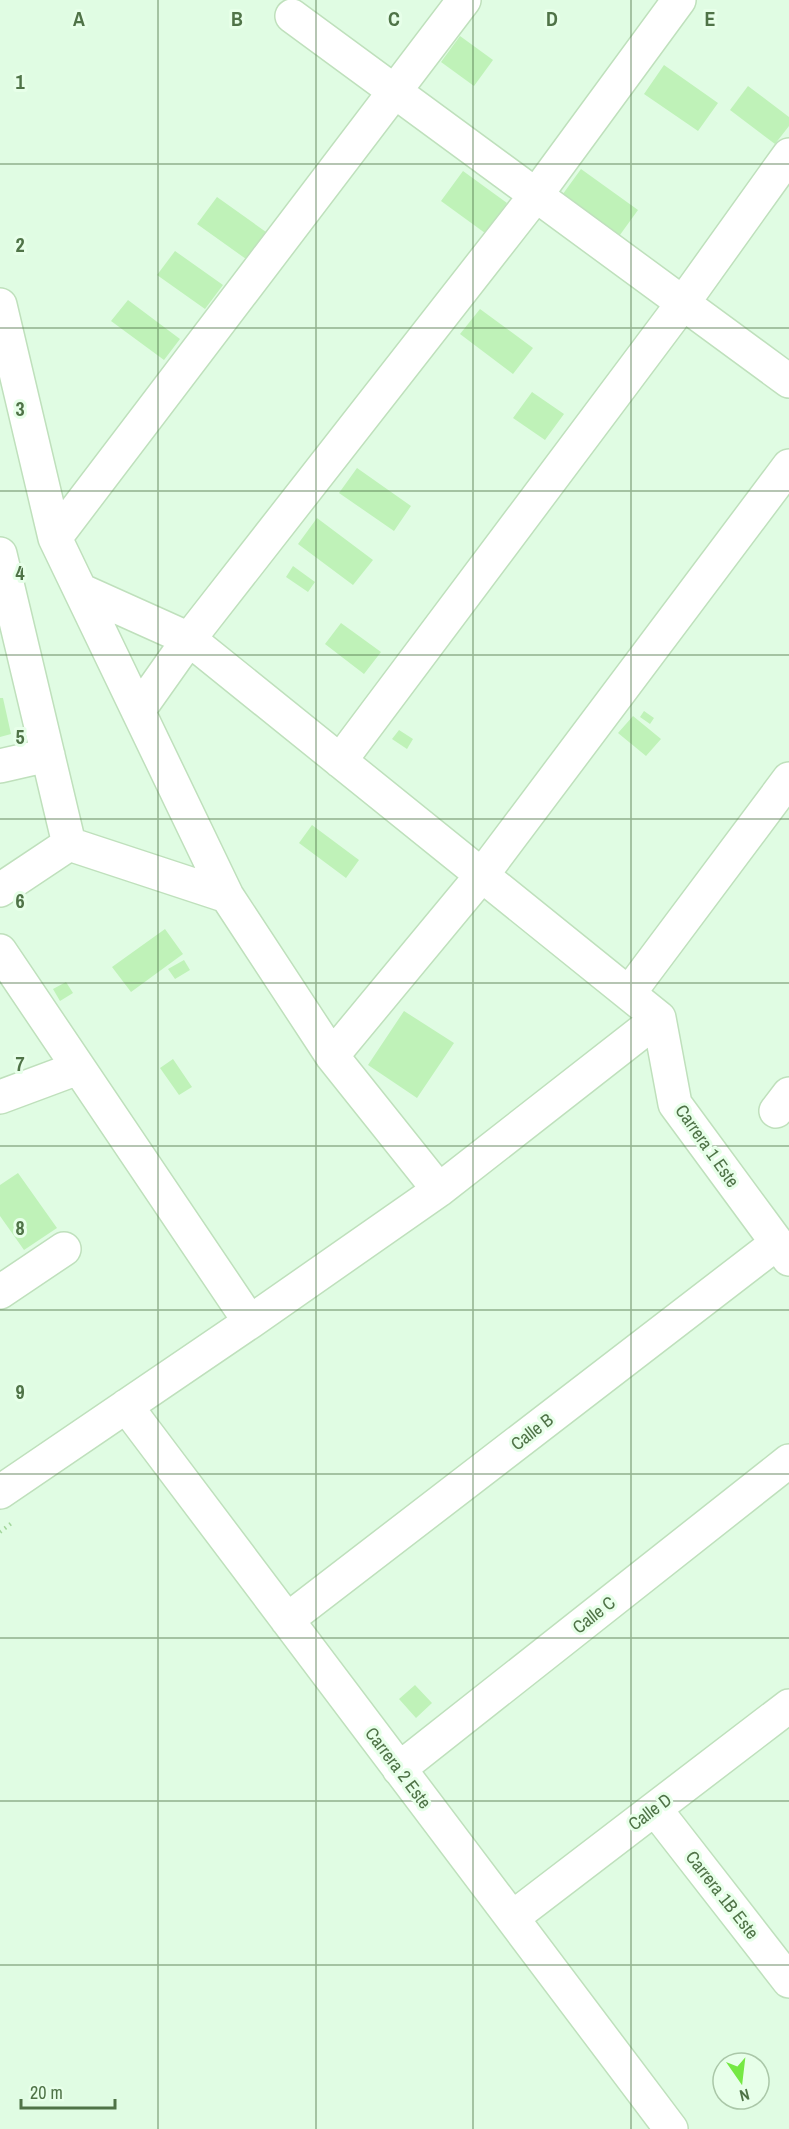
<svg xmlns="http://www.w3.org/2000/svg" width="789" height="2129" font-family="'Archivo Narrow',sans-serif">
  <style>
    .building { fill: #bff2b8 }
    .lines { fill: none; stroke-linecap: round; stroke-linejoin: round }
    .minor-casing { stroke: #bfe0bc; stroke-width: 36 }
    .path { stroke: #a3d69b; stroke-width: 4; stroke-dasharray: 1.5 4.5; stroke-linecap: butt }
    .minor { stroke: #fff; stroke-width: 33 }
    .grid { fill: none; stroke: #4f7347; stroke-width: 1.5; stroke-opacity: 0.55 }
    .labels { text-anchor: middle; stroke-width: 6; stroke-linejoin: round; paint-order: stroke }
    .street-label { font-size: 18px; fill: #4f7347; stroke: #e7ffe9 }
    .grid-label { font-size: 20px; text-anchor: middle; font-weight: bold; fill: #4f7347; stroke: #e7ffe9; stroke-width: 6; stroke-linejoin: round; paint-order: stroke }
  </style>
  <rect width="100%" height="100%" fill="#e0fce3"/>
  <path class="building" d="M460 36 493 60 474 86 441 62Z
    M664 65 718 103 698 131 644 94Z
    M748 86 789 117V126L775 144 730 110Z
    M581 169 638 210 617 239 560 198Z
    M463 171 507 203 485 233 441 201Z
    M217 197 266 232 246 259 197 224Z
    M175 251 223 285 205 309 157 275Z
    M128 300 180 339 164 360 111 321Z
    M480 309 533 348 513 374 460 334Z
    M532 392 564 414 545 440 513 418Z
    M357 468 411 506 394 531 339 493Z
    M317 518 373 560 353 585 298 544Z
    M293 566 315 582 308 592 286 577Z
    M341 623 381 652 364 674 325 644Z
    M0 698H3L11 734 0 737Z
    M644 711 654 718 650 724 640 717Z
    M633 716 661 739 646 756 618 733Z
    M399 730 413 739 407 749 392 739Z
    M312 825 359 860 346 878 299 843Z
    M165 929 183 954 131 992 112 967Z
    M184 960 190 970 175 979 168 969Z
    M66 982 73 993 60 1001 53 989Z
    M404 1011 454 1043 417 1098 368 1065Z
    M173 1059 192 1087 179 1095 160 1068Z
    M18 1173 57 1228 24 1250 0 1216V1185Z
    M415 1685 432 1703 416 1718 399 1699Z"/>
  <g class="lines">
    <g class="minor-casing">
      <path id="minor" d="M292 16 789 381
        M0 305 55 538 227 896 332 1056 439 1190
        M55 538 464 0
        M0 554 69 844
        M80 590 189 639 659 1018
        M138 711 189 639 536 195 679 0
        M340 761 683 303 789 155
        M0 766 48 755
        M69 844 227 896
        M0 890 69 844
        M0 951 250 1322
        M629 993 789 779
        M659 1018 675 1104 789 1259
        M332 1056 482 875 789 466
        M0 1097 78 1068
        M776 1111 789 1094
        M0 1292 64 1249
        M126 1406 671 2129
        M0 1492 250 1322 439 1190 659 1018
        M287 1620 777 1243
        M399 1769 789 1461
        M655 1809 789 1981
        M512 1918 789 1706"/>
    </g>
    <path class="path" d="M0 1532 13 1522"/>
    <use href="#minor" class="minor"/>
  </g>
  <path class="grid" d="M158 0V2129M316 0V2129M473 0V2129M631 0V2129M0 164H789M0 328H789M0 491H789M0 655H789M0 819H789M0 983H789M0 1146H789M0 1310H789M0 1474H789M0 1638H789M0 1801H789M0 1965H789"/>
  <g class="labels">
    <g class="street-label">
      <text transform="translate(707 1146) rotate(55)" y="6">Carrera 1 Este</text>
      <text transform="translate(532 1432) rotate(-38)" y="6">Calle B</text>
      <text transform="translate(594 1615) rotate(-38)" y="6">Calle C</text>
      <text transform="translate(398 1768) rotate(53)" y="6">Carrera 2 Este</text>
      <text transform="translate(650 1812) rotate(-37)" y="6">Calle D</text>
      <text transform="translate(722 1895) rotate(52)" y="6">Carrera 1B Este</text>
    </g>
  </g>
  <g class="grid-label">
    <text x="79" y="26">A</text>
    <text x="237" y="26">B</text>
    <text x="394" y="26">C</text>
    <text x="552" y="26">D</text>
    <text x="710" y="26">E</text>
    <text x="20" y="89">1</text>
    <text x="20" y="252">2</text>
    <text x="20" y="416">3</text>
    <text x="20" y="580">4</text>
    <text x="20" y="744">5</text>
    <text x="20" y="908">6</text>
    <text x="20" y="1071">7</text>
    <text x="20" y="1235">8</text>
    <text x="20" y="1399">9</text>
  </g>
  <g transform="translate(741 2081) rotate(166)"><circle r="28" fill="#e7ffe9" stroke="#aac7a8" stroke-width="1.5"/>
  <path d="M0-4.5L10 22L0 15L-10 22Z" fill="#75e843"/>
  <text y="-9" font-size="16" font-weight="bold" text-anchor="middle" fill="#4f7347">N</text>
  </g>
  <path d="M21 2099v9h94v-9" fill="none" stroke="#4f7347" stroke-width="3"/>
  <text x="30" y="2099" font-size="18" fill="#4f7347" stroke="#e7ffe9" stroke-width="4.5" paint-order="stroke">20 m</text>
</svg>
